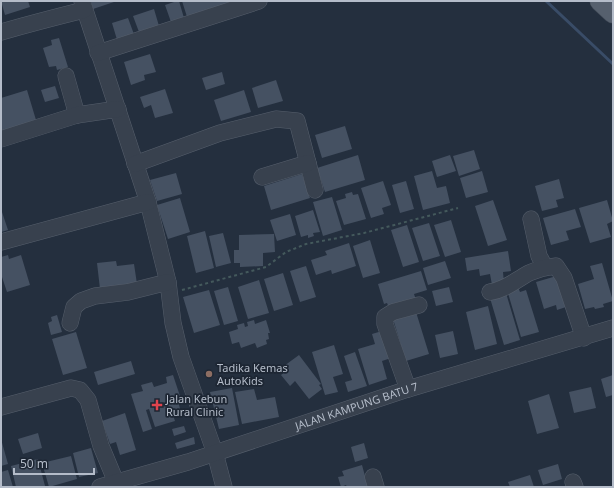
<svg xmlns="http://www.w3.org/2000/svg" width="614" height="488" font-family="'Noto Sans',sans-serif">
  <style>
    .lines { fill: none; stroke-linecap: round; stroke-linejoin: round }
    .stream { stroke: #394c67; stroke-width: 3 }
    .building { fill: #455162 }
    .minor-casing { stroke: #565f6c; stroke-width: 17 }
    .major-casing { stroke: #414a57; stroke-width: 21 }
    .path { stroke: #44595c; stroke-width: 2; stroke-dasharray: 3 3; stroke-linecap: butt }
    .minor { stroke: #38414e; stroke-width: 16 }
    .major { stroke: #56606e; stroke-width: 20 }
    .education-dot { fill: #8d6e63; stroke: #1d2633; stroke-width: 1.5 }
    .health-dot { fill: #e0444e; stroke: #1d2633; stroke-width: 1.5 }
    .labels { text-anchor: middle; stroke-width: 3.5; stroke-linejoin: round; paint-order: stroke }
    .poi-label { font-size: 11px; fill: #b4bcc9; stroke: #1d2633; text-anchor: start }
    .street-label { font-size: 11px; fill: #b4bcc9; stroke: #1d2633 }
  </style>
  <rect width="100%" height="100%" fill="#242f3e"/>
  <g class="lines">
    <path class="stream" d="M546 1 613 64"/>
  </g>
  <path class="building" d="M1 1H28L30 7 5 15Z
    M91 1H117L93 9Z
    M177 1H179L184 18 171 22 165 5Z
    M182 1H247L188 20Z
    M154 9 159 26 139 32 133 16Z
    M128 18 135 37 118 43 112 23Z
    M59 38 68 67 57 70 56 66 49 67 43 48 52 45 51 40Z
    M150 54 156 72 144 75 145 80 131 85 124 62Z
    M222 72 225 84 206 90 202 78Z
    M276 80 283 101 258 108 252 88Z
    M55 86 59 98 45 102 41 90Z
    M165 89 173 113 155 118 151 105 144 108 140 97Z
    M27 90 36 120 1 131V98Z
    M244 90 251 112 221 121 214 100Z
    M345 126 352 149 322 158 315 135Z
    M474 150 480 169 459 176 453 156Z
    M358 155 365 180 325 192 317 168Z
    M450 155 456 171 437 177 432 161Z
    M432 171 437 188 446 186 450 203 423 210 414 176Z
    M482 171 488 192 466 198 460 178Z
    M176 173 182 194 157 201 150 180Z
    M302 174 310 198 271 210 264 186Z
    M559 179 564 198 556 200 558 207 542 211 535 186Z
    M383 181 391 205 382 208 384 214 371 218 361 188Z
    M406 181 414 209 400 213 392 185Z
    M352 192 353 195 358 194 366 219 344 225 336 201 346 198 345 194Z
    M332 197 342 230 323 236 313 202Z
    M180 198 190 232 168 239 157 205Z
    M493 200 507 240 488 246 475 206Z
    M607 200 613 221 607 224 611 237 590 243 579 208Z
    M1 209 8 230 1 232Z
    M575 209 581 227 566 231 569 240 551 245 543 218Z
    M313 210 320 232 313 233 314 236 308 238V235L301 237 295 216Z
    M290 214 296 235 277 241 270 220Z
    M451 220 461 252 445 257 434 225Z
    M429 223 440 256 423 261 412 228Z
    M407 225 419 262 403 267 391 230Z
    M205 231 214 268 196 273 187 236Z
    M223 233 231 263 216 267 209 236Z
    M274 234 275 252 263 253V266L240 267V263H234V250H239V235Z
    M370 240 380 273 363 278 353 246Z
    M349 243 356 266 332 274 331 270 316 275 311 260 327 255 325 251Z
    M508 251 511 271 503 272 504 283 492 285 490 274 480 276 479 269 467 271 465 258Z
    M8 255 9 259 21 255 30 285 7 292 1 274V257Z
    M116 261 117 266 134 264 137 284 100 289 97 263Z
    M445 261 451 278 428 285 423 268Z
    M602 263 613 301 603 304 604 307 595 309 594 307 585 309 578 284 594 279 590 266Z
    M306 266 316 297 300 302 290 271Z
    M421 271 427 290 414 294 416 300 389 308 387 303 384 304 378 284Z
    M283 273 293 305 274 311 264 279Z
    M560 275 569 306 557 310 556 305 544 309 536 282Z
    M259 280 269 313 248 319 238 287Z
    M228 287 238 321 224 325 214 291Z
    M449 287 453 302 436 306 432 291Z
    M518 287 520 292 526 290 539 332 521 337 507 290Z
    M209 290 220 325 194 333 183 297Z
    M506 293 520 340 504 345 490 298Z
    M488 306 497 344 475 350 466 312Z
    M416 312 429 354 406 361 393 319Z
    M57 315 62 332 51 335 48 323 52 321 51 317Z
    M254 320 255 324 266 320 270 333H268L269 339 266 340 267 344 257 348 255 343 241 348 239 342 232 344 229 332 238 329 237 325 244 323 245 327 248 326 247 322Z
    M382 331 391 358 382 361 387 379 369 385 358 349 375 344 372 334Z
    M453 331 458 354 440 358 435 335Z
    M76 332 87 368 63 375 52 339Z
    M334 345 343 374 333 377 338 392 325 395 312 352Z
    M355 352 367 386 348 392 345 382 352 380 344 356Z
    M299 355 321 384 319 385 322 389 309 399 295 381 290 386 281 375 287 370 284 366Z
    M131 361 135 374 98 385 94 372Z
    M173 375 181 399 178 400 180 409 172 412 175 421 155 427 149 409 146 410 152 429 143 432 131 394 143 391 141 385 152 382 154 387 167 383 166 377Z
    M613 375V395L606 397 601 379Z
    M591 387 596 408 574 413 569 392Z
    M232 388 239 425 219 429 210 392Z
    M254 389 257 400 275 397 279 417 242 424 235 392Z
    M549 394 559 428 537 434 528 401Z
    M125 413 136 450 120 455 116 442 110 444 102 421Z
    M184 426 186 432 174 436 172 429Z
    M38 433 42 448 23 454 18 439Z
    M194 437 195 444 177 449 175 443Z
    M1 439 8 464 1 466Z
    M364 443 368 458 355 462 351 447Z
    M91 448 98 473 79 477 73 453Z
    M71 456 77 479 49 487 42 463Z
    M38 459 45 486 16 487 11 466Z
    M558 464 562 479 543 485 538 470Z
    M362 465 368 487H347L346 485 341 487 338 477 344 476 342 471Z
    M8 470 13 487H1V472Z
    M530 475 534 487H510L508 482Z"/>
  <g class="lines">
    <g class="minor-casing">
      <g id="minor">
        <path d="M82 1 148 202 168 282 173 323 181 357 215 453 224 487"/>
        <path d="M1 32C29 24 56 17 84 10"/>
        <path d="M98 53 259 1"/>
        <path d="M66 76 77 115"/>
        <path d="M1 139 77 115 118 109"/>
        <path d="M135 164 220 133 276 119 297 121 315 190"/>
        <path d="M262 177 308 163"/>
        <path d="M531 219 539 256 545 267"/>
        <path d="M1 242 148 202"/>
        <path d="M490 292C505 290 516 280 529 273 538 269 547 267 556 266L564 278 584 338"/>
        <path d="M70 323 74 307 81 301 95 296 128 292 168 282"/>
        <path d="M408 389 385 324V317L393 312 419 305"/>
        <path d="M1 407 71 388 80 390 88 400 101 446 116 482"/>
        <path d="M373 477 376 487"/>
        <path d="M573 482 575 487"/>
        <path id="s1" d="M100 487 188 462 408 389 613 328"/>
      </g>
    </g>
    <g class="major-casing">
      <path id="major" d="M600 1 613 13"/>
    </g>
    <path class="path" d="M182 290 266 267 286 252 306 244 364 233 458 208"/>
    <use href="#minor" class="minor"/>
    <use href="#major" class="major"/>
  </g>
  <circle class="education-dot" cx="209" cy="374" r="4"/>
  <path class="health-dot" d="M155 399h4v4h4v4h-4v4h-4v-4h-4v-4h4z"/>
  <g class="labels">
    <g class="poi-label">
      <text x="217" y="372">Tadika Kemas<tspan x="217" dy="13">AutoKids</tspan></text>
      <text x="166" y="403">Jalan Kebun<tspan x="166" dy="13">Rural Clinic</tspan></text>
    </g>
    <g class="street-label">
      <text dy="4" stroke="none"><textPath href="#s1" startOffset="269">JALAN KAMPUNG BATU 7</textPath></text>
    </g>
  </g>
  <rect width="614" height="488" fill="none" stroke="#b4bcc9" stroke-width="4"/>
  <path d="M14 468v6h80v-6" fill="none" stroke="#b4bcc9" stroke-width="2"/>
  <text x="20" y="468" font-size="12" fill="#b4bcc9" stroke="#1d2633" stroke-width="3" paint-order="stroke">50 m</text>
</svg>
